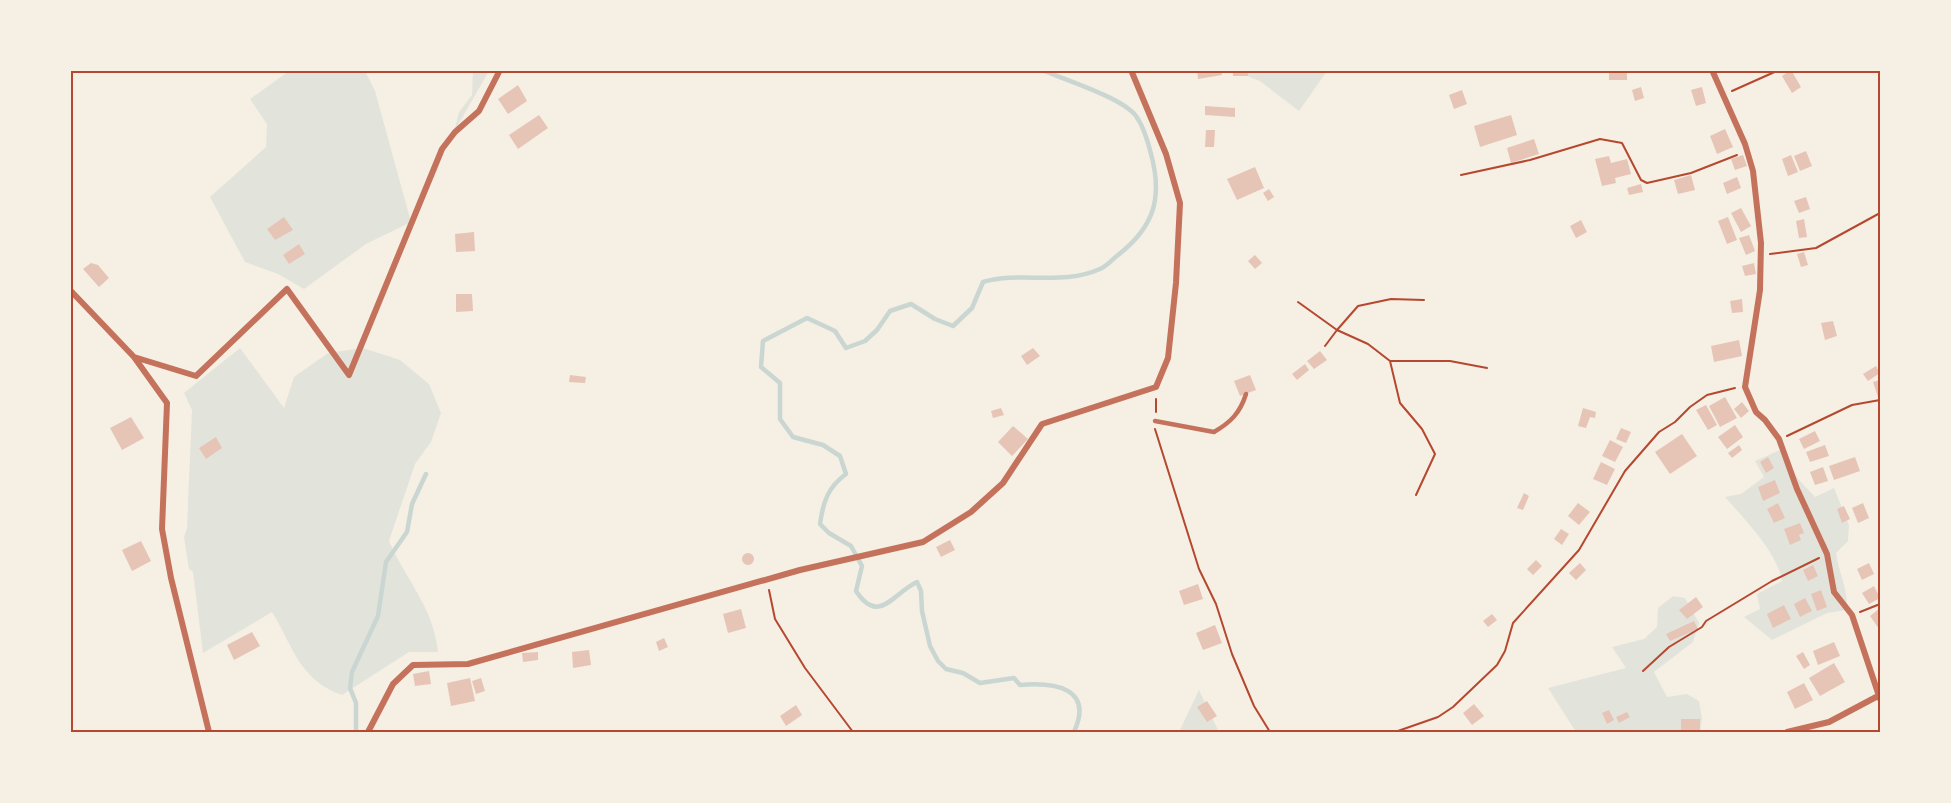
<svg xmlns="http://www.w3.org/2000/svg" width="1951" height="803" font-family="'PT Sans',sans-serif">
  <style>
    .green { fill: #e2e4dc }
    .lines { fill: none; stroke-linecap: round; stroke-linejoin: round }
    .stream { stroke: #c9d6d2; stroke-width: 4.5 }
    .building { fill: #e6c5b7 }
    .path { stroke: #b5482f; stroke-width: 2 }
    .service { stroke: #c5725c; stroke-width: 4.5 }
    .minor { stroke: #c5725c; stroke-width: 6 }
    .neatline { fill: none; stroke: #b5482f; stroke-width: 2 }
  </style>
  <rect width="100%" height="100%" fill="#f6efe4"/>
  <path class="green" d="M289 71H365L375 91 411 222 366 244 304 289 278 274 245 262 210 197 266 147 267 124 250 99Z
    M473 71H489L454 132 459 112 472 95Z
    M1233 71H1327L1299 111 1260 81Z
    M240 348 284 408 294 377 328 353 363 348 400 360 429 384 441 413 431 442 415 464 389 541C406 580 434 608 438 652H409L342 695C299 680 293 646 272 612L203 653 193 572 189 569 184 537 187 528 192 410 184 393Z
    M1780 450 1798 479 1815 497 1834 488 1849 525 1848 541 1836 553C1839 574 1848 588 1847 610L1827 613 1772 640 1744 617 1760 609 1757 594 1782 581C1778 553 1744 519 1725 497L1741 494 1764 477 1755 461Z
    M1673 596 1685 598 1699 623 1693 642 1654 672 1667 697 1687 694 1699 701 1702 718 1700 732H1576L1548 688 1626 668 1612 647 1644 639 1657 627 1658 608Z
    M1199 690 1219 732H1179Z"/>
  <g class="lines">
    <path class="stream" d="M1042 70C1063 79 1123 98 1136 116 1144 127 1148 142 1151 154 1163 198 1154 227 1118 255 1113 259 1107 266 1100 269 1062 286 1022 271 983 282L972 308 953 326 935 319 911 304 890 311 877 330 865 341 846 348 835 331 807 318 763 341 761 367 780 383V419L793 437 823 445 840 456 846 474C828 487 823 502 820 524L829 533 851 546 862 566 856 591C879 626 893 593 917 582L921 591 922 611 930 646 938 661 946 669 963 673 980 683 1014 678 1020 685C1055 682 1094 688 1074 732
      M356 732V703L350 688 352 672 378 616 386 562 407 532 412 504 426 474"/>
  </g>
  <path class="building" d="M1197 70H1221L1222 75 1198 79Z
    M1233 70H1248V76H1233Z
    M1609 70H1627V80H1609Z
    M1791 70 1801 87 1792 93 1782 76Z
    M518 85 527 101 508 114 498 99Z
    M1641 87 1644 98 1635 101 1632 90Z
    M1702 87 1706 103 1696 106 1691 90Z
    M1462 90 1467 104 1454 109 1449 95Z
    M1205 106 1235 108V117L1205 115Z
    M539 115 548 128 518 149 509 135Z
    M1511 115 1517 135 1480 147 1474 126Z
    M1725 129 1733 147 1717 154 1710 136Z
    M1206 130H1215L1214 147H1205Z
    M1534 139 1539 154 1511 163 1507 148Z
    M1806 151 1812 166 1800 171 1794 156Z
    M1743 155 1747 166 1735 170 1731 159Z
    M1791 155 1798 172 1788 176 1782 159Z
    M1609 156 1611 163 1627 159 1631 174 1615 178 1616 183 1602 186 1595 159Z
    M1255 167 1264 188 1237 200 1227 179Z
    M1691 175 1695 190 1678 194 1674 180Z
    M1737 177 1741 188 1727 194 1723 183Z
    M1641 184 1643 192 1629 195 1627 188Z
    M1269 189 1274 197 1268 201 1263 193Z
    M1806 197 1810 209 1799 213 1794 201Z
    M1741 208 1751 226 1741 232 1731 213Z
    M284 217 293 230 275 240 267 229Z
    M1728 217 1737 240 1727 244 1718 221Z
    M1804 219 1807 237 1799 238 1796 221Z
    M1581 220 1587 232 1576 238 1570 226Z
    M474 232 475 251 456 252 455 234Z
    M1749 235 1755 251 1746 255 1739 238Z
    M299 244 305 254 289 264 283 255Z
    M1804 252 1808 265 1801 267 1797 254Z
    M1255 255 1262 263 1255 269 1248 261Z
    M91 263 98 265 109 278 99 287 83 269Z
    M1754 263 1756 274 1745 276 1742 266Z
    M456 294H472L473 311 456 312Z
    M1742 299 1743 312 1732 313 1730 301Z
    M1833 321 1837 336 1825 340 1821 323Z
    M1739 340 1742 356 1714 362 1711 346Z
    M1033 348 1040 356 1027 365 1021 356Z
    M1320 351 1327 360 1314 369 1307 361Z
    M1305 364 1309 370 1297 380 1292 374Z
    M1876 366 1880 373 1868 381 1863 374Z
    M570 375 586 377 585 383 569 382Z
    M1250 375 1256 390 1240 396 1234 381Z
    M1880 380V396L1878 397 1873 382Z
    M1725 397 1737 418 1720 427 1709 406Z
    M1742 402 1749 411 1741 418 1734 409Z
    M1706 405 1717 425 1708 430 1696 410Z
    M1001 408 1004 415 993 418 991 411Z
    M1583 408 1596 412 1595 418 1590 417 1586 428 1578 426Z
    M131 417 144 438 122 450 110 428Z
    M1735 425 1743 437 1727 449 1718 437Z
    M1013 426 1028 439 1012 456 998 442Z
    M1621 428 1631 432 1626 443 1616 439Z
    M1815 431 1820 441 1804 449 1799 439Z
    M1682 434 1697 456 1670 474 1655 452Z
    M216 437 222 448 206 459 199 448Z
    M1610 440 1623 447 1615 462 1602 456Z
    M1739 445 1742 450 1732 458 1728 453Z
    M1825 445 1829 456 1810 462 1806 452Z
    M1768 457 1774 468 1766 473 1760 462Z
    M1855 457 1860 471 1834 480 1829 466Z
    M1601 462 1615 469 1607 485 1593 479Z
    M1823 467 1828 481 1815 485 1810 472Z
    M1775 480 1780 493 1763 501 1758 487Z
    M1524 493 1529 496 1523 510 1517 508Z
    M1578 503 1590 512 1579 525 1568 516Z
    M1778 503 1785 518 1774 523 1767 509Z
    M1863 503 1869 518 1858 523 1852 508Z
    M1844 506 1850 519 1842 523 1837 509Z
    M1800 523 1804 533 1799 535 1801 540 1790 545 1784 529Z
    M1561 529 1569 534 1562 545 1554 539Z
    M950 540 955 550 941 557 936 547Z
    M141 541 151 561 132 571 122 550Z
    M742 559a6 6 0 1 1 12 0a6 6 0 1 1-12 0Z
    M1536 560 1542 566 1533 575 1527 569Z
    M1580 563 1586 570 1576 580 1569 573Z
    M1869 563 1874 574 1862 580 1857 569Z
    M1813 565 1818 576 1808 581 1803 570Z
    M1198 584 1203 599 1184 605 1179 591Z
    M1874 586 1880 598 1869 604 1862 593Z
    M1821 590 1827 607 1817 611 1811 594Z
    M1696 597 1703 607 1687 619 1679 610Z
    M1805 598 1812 611 1800 617 1794 604Z
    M1784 605 1791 619 1773 628 1767 614Z
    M1880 608V628L1879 629 1870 616Z
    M741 609 746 628 728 633 723 614Z
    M1492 614 1497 620 1488 627 1483 621Z
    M1694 621 1698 629 1670 641 1666 634Z
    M1215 625 1222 643 1203 650 1196 633Z
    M252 632 260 646 234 660 227 645Z
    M664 638 668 647 659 651 656 642Z
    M1834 642 1840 656 1818 665 1813 651Z
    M589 650 591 665 573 668 572 652Z
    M538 652V660L523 662 522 653Z
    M1803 652 1810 665 1804 669 1796 656Z
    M1834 663 1845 682 1820 696 1809 678Z
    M429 671 431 684 415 686 413 674Z
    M470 678 475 701 451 706 447 683Z
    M481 678 485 691 476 694 472 681Z
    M1804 683 1813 700 1795 709 1787 692Z
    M1207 701 1217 716 1207 722 1197 707Z
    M1474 704 1484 716 1472 725 1463 713Z
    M796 705 802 715 786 726 780 716Z
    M1609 710 1614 720 1607 724 1602 713Z
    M1627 712 1630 717 1619 723 1616 717Z
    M1681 719H1700V732H1681Z"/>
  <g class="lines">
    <path class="path" d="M1732 91 1779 70
      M1461 175 1530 160 1600 139 1622 143 1641 180 1647 183 1691 173 1737 155
      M1770 254 1816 248 1880 213
      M1298 302 1337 330 1325 346
      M1390 361H1450L1487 368
      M1156 412V399
      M1155 429 1199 569 1216 604 1232 654 1254 706 1270 732
      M1787 436 1852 405 1880 400
      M1416 495 1435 454 1422 429 1400 403 1390 361 1368 344 1337 330 1358 306 1391 299 1424 300
      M769 590 775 619 805 668 853 732
      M1860 612 1880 604
      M1643 671 1669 647 1702 627 1706 621 1772 581 1819 558
      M1395 732 1438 717 1453 707 1497 665 1505 651 1513 623 1579 550 1625 471 1659 432 1675 422 1690 407 1707 395 1735 388"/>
    <path class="service" d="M1155 421 1214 432C1231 422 1240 413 1246 394"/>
    <path class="minor" d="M1712 70 1745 144 1753 171 1761 243 1760 290 1745 387 1756 412 1765 420 1779 439 1797 489 1827 554 1834 592 1852 615 1880 699
      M70 290 134 357 167 403 162 529 171 578 209 732
      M134 357 196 376 287 289 349 375 442 149 455 132 479 111 500 70
      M368 732 393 684 413 665 468 664 800 570 923 542 971 512 1003 483 1042 424 1156 387 1168 358 1176 283 1180 203 1166 154 1131 70
      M1787 732 1829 722 1878 696"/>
  </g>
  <rect width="1951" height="803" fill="none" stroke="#f6efe4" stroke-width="144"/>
  <rect x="72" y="72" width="1807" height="659" class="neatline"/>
</svg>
